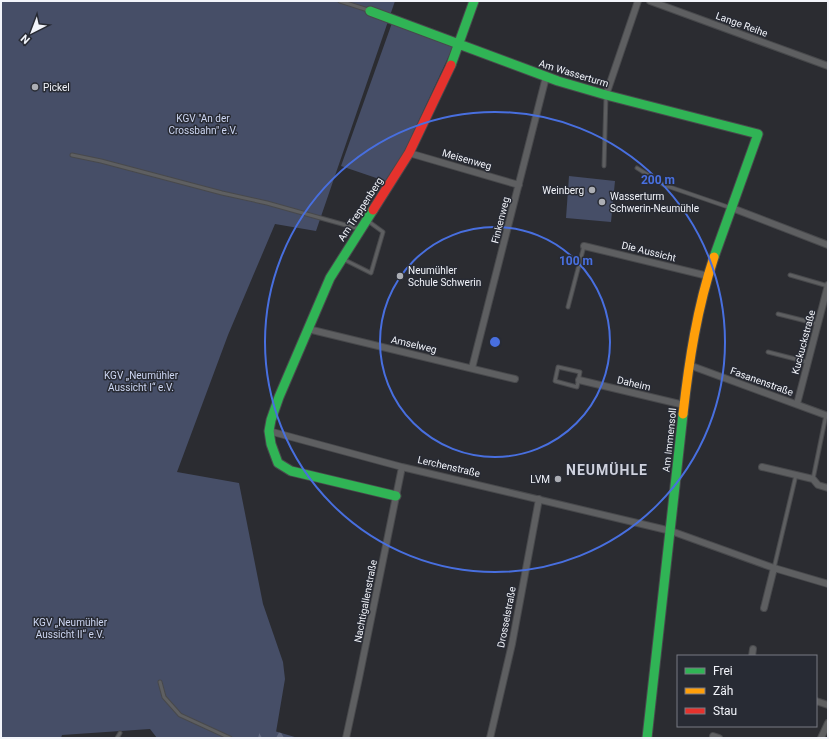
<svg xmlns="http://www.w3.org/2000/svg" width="829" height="739" font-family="Roboto,sans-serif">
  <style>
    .green { fill: #464e67 }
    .forest { fill: url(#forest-firs) }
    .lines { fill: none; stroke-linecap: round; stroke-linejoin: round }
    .lane-casing { stroke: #48494c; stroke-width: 5 }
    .street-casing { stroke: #48494c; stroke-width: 8 }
    .fast-casing { stroke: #48494c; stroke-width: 11 }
    .slow-casing { stroke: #48494c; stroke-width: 11 }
    .jam-casing { stroke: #48494c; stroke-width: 11 }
    .lane { stroke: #5e5f61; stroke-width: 3 }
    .street { stroke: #5e5f61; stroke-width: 6 }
    .fast { stroke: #30b455; stroke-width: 9 }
    .slow { stroke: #ff9f0a; stroke-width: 9 }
    .jam { stroke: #e5322d; stroke-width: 9 }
    .ring { fill: none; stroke: #486fdf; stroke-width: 2 }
    .poi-dot { fill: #acaeb4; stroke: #282b34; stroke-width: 1.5 }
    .labels { text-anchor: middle; stroke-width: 3; stroke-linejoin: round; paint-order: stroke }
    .street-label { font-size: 10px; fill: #f2f4fa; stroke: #282b34 }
    .poi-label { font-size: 10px; fill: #f2f4fa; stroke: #282b34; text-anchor: start }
    .park-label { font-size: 10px; fill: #cdd6f2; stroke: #282b34 }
    .district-label { font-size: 14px; font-weight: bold; letter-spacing: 1px; fill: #cfd2de; stroke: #282b34 }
    .centre { fill: #486fdf; stroke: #282b34; stroke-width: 2 }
    .ring-label { font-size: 12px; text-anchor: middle; font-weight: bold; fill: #486fdf; stroke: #282b34; stroke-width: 3; stroke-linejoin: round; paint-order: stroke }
  </style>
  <defs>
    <pattern id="forest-firs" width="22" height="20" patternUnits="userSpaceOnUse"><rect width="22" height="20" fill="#464e67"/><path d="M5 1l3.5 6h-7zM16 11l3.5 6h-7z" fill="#61687e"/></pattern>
  </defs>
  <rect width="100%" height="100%" fill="#2b2c31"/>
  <path class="green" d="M1 1H395L316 231 275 224 228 335 177 472 239 483 263 604 283 662 285 679 275 738H157L150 729 62 735 61 738H1Z
    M392 23 453 47 404 152 385 181 341 166Z
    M569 176 615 181 611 222 566 218Z"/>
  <path class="forest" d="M261 727 298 738H258Z"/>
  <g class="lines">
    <g class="lane-casing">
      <path id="lane" d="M340 1 368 10
        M72 155 101 161 222 193 267 203 360 229
        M604 166 606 96
        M637 168 664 185 731 208
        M343 259 371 273 383 232 368 221
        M790 275 828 286
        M568 307 584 246
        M778 314 818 324
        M768 352 807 362
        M558 367 580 372 577 387 555 381Z
        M813 479 826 415
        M774 568 796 475
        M160 682 164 697 180 715 230 738
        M117 738 120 733"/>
    </g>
    <g class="street-casing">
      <path id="street" d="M650 1 828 66
        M606 95 638 1
        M409 153 519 185
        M732 208 828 245
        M584 246 708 276
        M308 329 515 379
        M689 365 828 416
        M472 368 546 77
        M579 380 684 405
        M797 404 828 285
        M269 431 402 467 671 531 774 568 828 584
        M762 467 813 479 818 485 828 488
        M764 608 774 568
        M752 656 753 649
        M816 701 828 705
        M713 736 719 738
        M346 738 359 678 402 467
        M490 738 512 644 539 499
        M821 738 828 723"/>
    </g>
    <g class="fast-casing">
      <path id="fast" d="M370 11 558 81 606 95 758 134 714 257
        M451 65 474 1
        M373 210 330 278 279 397 271 420 269 431 271 444 278 463 291 471 396 496
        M647 738 683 414"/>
    </g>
    <g class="slow-casing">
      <path id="slow" d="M683 414C689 361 697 308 714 257"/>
    </g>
    <g class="jam-casing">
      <path id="jam" d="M373 210 409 153 451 65"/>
    </g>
    <use href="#lane" class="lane"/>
    <use href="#street" class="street"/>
    <use href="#fast" class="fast"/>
    <use href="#slow" class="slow"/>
    <use href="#jam" class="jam"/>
  </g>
  <g class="ring">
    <circle cx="495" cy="342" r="115"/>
    <circle cx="495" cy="342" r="230"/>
  </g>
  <g class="poi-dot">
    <circle cx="35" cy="87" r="4"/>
    <circle cx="592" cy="190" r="4"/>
    <circle cx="602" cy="202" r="4"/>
    <circle cx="400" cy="276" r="4"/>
    <circle cx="558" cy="479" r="4"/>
  </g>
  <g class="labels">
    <g class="street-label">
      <text transform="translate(742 24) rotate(20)" y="4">Lange Reihe</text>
      <text transform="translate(574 73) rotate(17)" y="4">Am Wasserturm</text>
      <text transform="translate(467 159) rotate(16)" y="4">Meisenweg</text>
      <text transform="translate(360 209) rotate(-57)" y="4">Am Treppenberg</text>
      <text transform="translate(500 220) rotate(-76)" y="4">Finkenweg</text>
      <text transform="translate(649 251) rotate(14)" y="4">Die Aussicht</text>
      <text transform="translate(803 342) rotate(-75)" y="4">Kuckuckstraße</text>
      <text transform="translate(414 344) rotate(13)" y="4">Amselweg</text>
      <text transform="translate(762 381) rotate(20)" y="4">Fasanenstraße</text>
      <text transform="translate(634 383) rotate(13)" y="4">Daheim</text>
      <text transform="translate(669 440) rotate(-84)" y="4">Am Immensoll</text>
      <text transform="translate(449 466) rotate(13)" y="4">Lerchenstraße</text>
      <text transform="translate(365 601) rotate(-79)" y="4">Nachtigallenstraße</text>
      <text transform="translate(506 617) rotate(-79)" y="4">Drosselstraße</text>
    </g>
    <g class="poi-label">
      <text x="43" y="91">Pickel</text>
      <text x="584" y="194" text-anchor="end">Weinberg</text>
      <text x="610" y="200">Wasserturm<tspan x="610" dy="12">Schwerin-Neumühle</tspan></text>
      <text x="408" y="274">Neumühler<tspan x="408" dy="12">Schule Schwerin</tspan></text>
      <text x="550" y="483" text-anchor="end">LVM</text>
    </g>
    <g class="park-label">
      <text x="203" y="122">KGV "An der<tspan x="203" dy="12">Crossbahn" e.V.</tspan></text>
      <text x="141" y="379">KGV „Neumühler<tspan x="141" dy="12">Aussicht I“ e.V.</tspan></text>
      <text x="70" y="626">KGV „Neumühler<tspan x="70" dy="12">Aussicht II“ e.V.</tspan></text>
    </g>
    <g class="district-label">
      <text x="607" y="475">NEUMÜHLE</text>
    </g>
  </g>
  <circle cx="495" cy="342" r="6" class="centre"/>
  <g class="ring-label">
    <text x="658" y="184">200 m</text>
    <text x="576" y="265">100 m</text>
  </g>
  <rect width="829" height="739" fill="none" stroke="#f2f4fa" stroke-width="4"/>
  <rect x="677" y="655" width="140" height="72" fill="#282b34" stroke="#797b83"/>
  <rect x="685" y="668" width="20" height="6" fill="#30b455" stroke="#797b83"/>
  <text x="713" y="675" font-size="12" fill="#f2f4fa">Frei</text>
  <rect x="685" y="688" width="20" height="6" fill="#ff9f0a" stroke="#797b83"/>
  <text x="713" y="695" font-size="12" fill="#f2f4fa">Zäh</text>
  <rect x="685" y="708" width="20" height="6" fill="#e5322d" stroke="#797b83"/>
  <text x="713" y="715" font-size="12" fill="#f2f4fa">Stau</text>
  <g transform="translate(32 32) rotate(222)" stroke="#282b34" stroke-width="3" paint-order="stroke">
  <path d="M0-3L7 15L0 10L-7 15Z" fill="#f2f4fa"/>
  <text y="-6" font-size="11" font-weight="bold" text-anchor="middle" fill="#f2f4fa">N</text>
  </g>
</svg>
